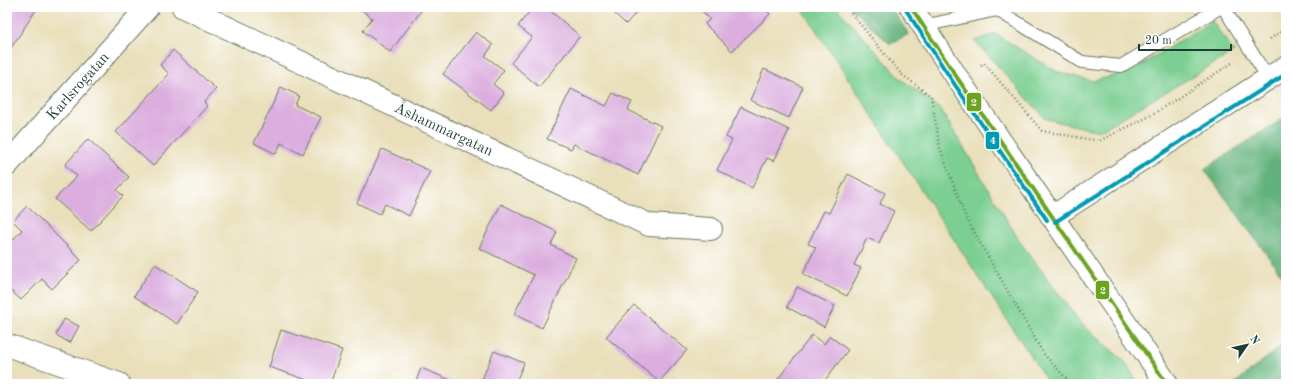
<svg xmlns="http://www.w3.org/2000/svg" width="1293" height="391" font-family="'Old Standard TT',serif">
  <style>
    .green { fill: #7bcf92; stroke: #4d8663 }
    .forest { fill: #64b27c; stroke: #427858 }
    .building { fill: #dbaedf }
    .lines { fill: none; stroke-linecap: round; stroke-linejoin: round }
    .service-casing { stroke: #667663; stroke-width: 14 }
    .minor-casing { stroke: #667663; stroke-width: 24 }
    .tertiary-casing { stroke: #667663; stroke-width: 24 }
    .path { stroke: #667663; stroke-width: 2.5; stroke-dasharray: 1 3; stroke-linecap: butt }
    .service { stroke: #fff; stroke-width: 12 }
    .minor { stroke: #fff; stroke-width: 22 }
    .tertiary { stroke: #fff; stroke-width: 22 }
    .bus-1-casing { stroke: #fff; stroke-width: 7 }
    .bus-2-casing { stroke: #fff; stroke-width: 7 }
    .bus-1 { stroke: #6ca320; stroke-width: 4 }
    .bus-2 { stroke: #009ab1; stroke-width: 4 }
    .labels { text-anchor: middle; stroke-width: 3; stroke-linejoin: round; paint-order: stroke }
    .street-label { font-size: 15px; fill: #1f3d34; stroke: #fff }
    .line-badge { stroke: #fff; stroke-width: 1.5 }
    .badge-label { font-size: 11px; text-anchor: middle; font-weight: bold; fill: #fff }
  </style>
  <rect width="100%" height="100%" fill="#fff"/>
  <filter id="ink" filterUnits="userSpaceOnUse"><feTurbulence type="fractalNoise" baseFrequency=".025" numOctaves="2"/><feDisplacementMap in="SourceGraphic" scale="8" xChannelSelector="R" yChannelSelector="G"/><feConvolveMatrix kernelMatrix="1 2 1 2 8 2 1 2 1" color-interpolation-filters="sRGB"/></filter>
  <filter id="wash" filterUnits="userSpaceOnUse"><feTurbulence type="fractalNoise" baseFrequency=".012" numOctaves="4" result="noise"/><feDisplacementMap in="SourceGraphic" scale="16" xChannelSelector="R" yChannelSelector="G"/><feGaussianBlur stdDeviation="0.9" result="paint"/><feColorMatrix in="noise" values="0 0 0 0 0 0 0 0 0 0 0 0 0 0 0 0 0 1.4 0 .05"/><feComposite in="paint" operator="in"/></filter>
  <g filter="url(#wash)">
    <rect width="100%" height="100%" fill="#e9dfba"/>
    <path class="green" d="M801 7H836L900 78 941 110 1020 242 1080 322 1125 362 1139 384H1049Z
      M1212 21 1234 52 1099 131 1046 119 975 41 995 34 1056 71 1092 81 1130 72Z"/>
    <path class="forest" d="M850 7H890L909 34 890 44Z
      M1286 117V281L1204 169Z
      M1286 342V384H1234Z"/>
    <g id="blocks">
      <path class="building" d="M7 7H38L7 54Z
        M358 7H416L421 11 390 52 363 31 372 18Z
        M533 7H546L580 36 539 87 511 63 532 37 518 26Z
        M621 7H639L640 8 626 24 615 14Z
        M698 7H763L770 14 732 51 705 24 710 19Z
        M476 32 493 45 485 56 504 70 493 84 504 93 491 110 443 74Z
        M173 50 216 89 204 102 207 106 153 166 116 132 169 74 160 65Z
        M764 69 803 87 789 118 750 100Z
        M281 87 299 96 295 105 321 117 303 154 281 143 276 154 254 143Z
        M571 89 606 106 613 93 632 102 628 110 661 126 638 175 574 144 571 149 547 139Z
        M741 107 789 130 774 161 767 158 752 188 717 170 732 140 726 137Z
        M88 139 129 177 117 190 123 196 91 231 55 199 77 176 65 165Z
        M382 149 430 171 409 216 385 204 380 214 357 203Z
        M848 174 885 193 880 204 894 211 879 243 867 238 854 265 861 268 847 296 803 274 816 247 808 244 824 211 829 213Z
        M501 204 557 232 551 245 576 258 542 328 514 314 534 275 479 248Z
        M27 206 81 260 52 289 42 279 21 300 7 287V246L22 230 13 221Z
        M155 264 198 292 177 324 134 296Z
        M797 287 835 306 824 327 787 307Z
        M634 305 687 350 659 382 606 337Z
        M64 319 79 326 70 343 56 335Z
        M281 330 342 350 330 384H319L269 367Z
        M812 335 824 344 830 336 848 350 822 384H774Z
        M494 351 524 363 515 384H480Z
        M421 368 460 384H415Z"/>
    </g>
  </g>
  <g filter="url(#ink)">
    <use href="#blocks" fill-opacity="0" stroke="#667663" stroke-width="1"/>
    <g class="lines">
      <g class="service-casing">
        <path id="service" d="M1223 7 1268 78
          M923 26 997 10 1082 62 1121 66 1221 7"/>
      </g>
      <g class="minor-casing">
        <g id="minor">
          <path id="s1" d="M183 7 649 225 711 229"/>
          <path id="s2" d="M7 165 148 7"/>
          <path d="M7 345 119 384"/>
        </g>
      </g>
      <g class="tertiary-casing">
        <path id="tertiary" d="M911 7 958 79 1167 384
          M1052 217 1286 67"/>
      </g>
      <path class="path" d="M846 7 901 74 931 96 940 148 966 218 1043 353 1071 384
        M1270 39 1286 28
        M981 65 984 63 1042 131 1099 141 1150 116 1232 63"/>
      <use href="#service" class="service"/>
      <use href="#minor" class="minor"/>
      <use href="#tertiary" class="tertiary"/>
      <g class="bus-1-casing">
        <path id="bus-1" d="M911 7 958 79 1167 384"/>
      </g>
      <g class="bus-2-casing">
        <path id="bus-2" d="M906 10 953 82 1047 220
          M1055 222 1286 74"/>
      </g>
      <use href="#bus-1" class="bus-1"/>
      <use href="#bus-2" class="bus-2"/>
    </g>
  </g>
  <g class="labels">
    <g class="street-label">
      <text dy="5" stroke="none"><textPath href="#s2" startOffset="106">Karlsrogatan</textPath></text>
      <text dy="5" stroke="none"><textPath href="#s1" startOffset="288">Åshammargatan</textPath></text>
    </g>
  </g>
  <g class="line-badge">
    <rect x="966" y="92" width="16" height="20" rx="4" fill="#6ca320"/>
    <rect x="985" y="131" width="15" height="19" rx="4" fill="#009ab1"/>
    <rect x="1095" y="280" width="15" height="20" rx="4" fill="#6ca320"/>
  </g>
  <g class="badge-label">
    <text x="974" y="106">2</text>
    <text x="993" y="144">4</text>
    <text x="1103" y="294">2</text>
  </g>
  <rect width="1293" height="391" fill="none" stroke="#fff" stroke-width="24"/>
  <g transform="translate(1247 345) rotate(56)" stroke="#ffffff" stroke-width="3" paint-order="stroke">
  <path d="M0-3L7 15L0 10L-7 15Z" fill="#1f3d34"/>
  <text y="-6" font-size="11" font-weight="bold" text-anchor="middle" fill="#1f3d34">N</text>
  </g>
  <path d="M1139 44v6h92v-6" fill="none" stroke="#1f3d34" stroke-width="2"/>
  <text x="1145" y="44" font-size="12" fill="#1f3d34" stroke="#ffffff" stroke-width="3" paint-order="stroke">20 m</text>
</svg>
